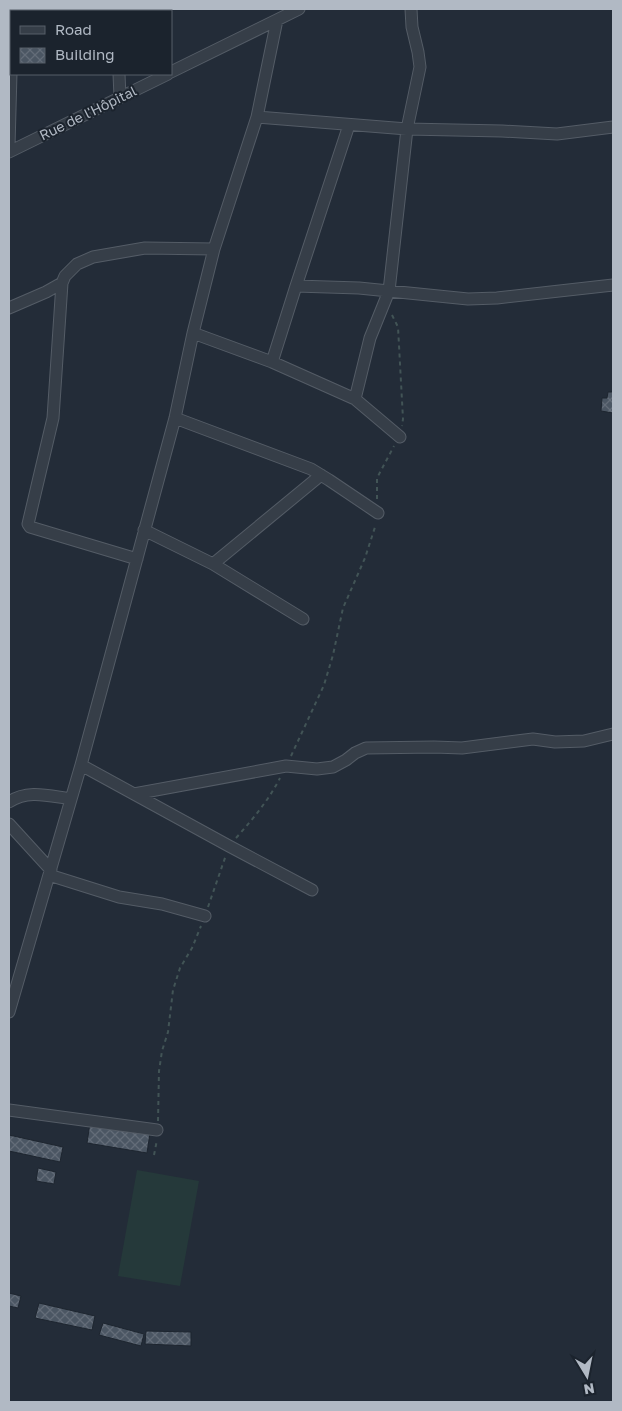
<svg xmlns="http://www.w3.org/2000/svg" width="622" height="1411" font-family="'Golos Text',sans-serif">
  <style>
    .grass { fill: #25393a }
    .building { fill: url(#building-cross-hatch); stroke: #1d252f }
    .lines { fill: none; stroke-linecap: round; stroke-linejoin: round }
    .street-casing { stroke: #545c66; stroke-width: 13 }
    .path { stroke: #425456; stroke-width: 2; stroke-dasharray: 4 4; stroke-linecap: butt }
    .street { stroke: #363e48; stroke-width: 11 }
    .labels { text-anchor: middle; stroke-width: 4; stroke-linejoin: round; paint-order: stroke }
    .street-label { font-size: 14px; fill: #b1b9c4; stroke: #1b232d }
  </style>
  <defs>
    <pattern id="building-cross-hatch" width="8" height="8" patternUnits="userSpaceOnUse" patternTransform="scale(1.25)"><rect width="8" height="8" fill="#4b5663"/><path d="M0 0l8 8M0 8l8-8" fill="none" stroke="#636c78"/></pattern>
  </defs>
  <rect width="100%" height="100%" fill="#232c38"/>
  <path class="grass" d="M137 1170 199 1181 180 1286 118 1276Z"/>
  <path class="building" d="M608 392H613V413L601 411 602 398H607Z
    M90 1123 150 1133 147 1153 87 1143Z
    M9 1135 63 1147 60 1162 9 1151Z
    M38 1168 56 1172 54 1184 36 1181Z
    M9 1293 21 1296 18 1308 9 1306Z
    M39 1303 95 1316 92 1330 35 1318Z
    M103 1323 144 1334 141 1346 99 1335Z
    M146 1331 191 1332V1346L145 1344Z"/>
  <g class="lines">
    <g class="street-casing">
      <path id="street" d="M13 11V9
        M119 11V9
        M171 72 299 9
        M119 74 120 97
        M257 117 407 129 502 131 557 134 613 127
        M9 146 11 73
        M9 152 168 74
        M296 286 349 125
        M9 308 46 292 62 283
        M193 333 272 362 296 286 359 288 468 299 497 298 613 285
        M272 362 355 399 370 338 389 291 407 129 420 67 418 52 412 27 411 9
        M355 399 400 437
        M175 418 311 469 329 480 378 513
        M144 530 213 564 303 619
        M137 559 30 527 28 524 53 418 62 283 65 276 77 264 93 257 145 248 214 249
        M213 564 321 475
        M81 765 229 846 312 890
        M134 794 286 766 317 769 333 767 346 760 355 753 366 748 434 747 462 748 533 739 555 742 584 741 613 734
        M9 802C28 789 49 796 71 799
        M9 824 51 870
        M49 875 119 897 162 904 205 916
        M9 1012 81 765 175 418 193 333 214 249 257 117 277 20
        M9 1110 157 1130"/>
    </g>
    <path class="path" d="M392 315 398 327 403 419 402 426
      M377 499V478L394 446
      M291 756 324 685 333 655 343 608 365 558 376 524
      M236 838C253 819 268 801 280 778
      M208 907 226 855
      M158 1121 159 1071 162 1051 168 1032 173 990 180 968 192 948 201 926
      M154 1155 157 1140"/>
    <use href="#street" class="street"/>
  </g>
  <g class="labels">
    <g class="street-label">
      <text transform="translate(88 113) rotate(-26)" y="5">Rue de l'Hôpital</text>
    </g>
  </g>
  <rect width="622" height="1411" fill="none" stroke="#b1b9c4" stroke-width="20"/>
  <rect x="10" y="10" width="162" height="65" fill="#1b232d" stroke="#575f69"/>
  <rect x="20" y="26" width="25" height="8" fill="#363e48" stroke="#575f69"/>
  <text x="55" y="35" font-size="15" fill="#b1b9c4">Road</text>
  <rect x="20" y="48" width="25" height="15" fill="url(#building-cross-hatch)" stroke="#575f69"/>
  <text x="55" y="60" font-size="15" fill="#b1b9c4">Building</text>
  <g transform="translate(587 1376) rotate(170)" stroke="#1b232d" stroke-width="4" paint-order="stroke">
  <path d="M0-4L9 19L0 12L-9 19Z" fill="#b1b9c4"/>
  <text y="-8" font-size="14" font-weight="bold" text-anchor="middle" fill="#b1b9c4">N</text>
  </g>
</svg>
